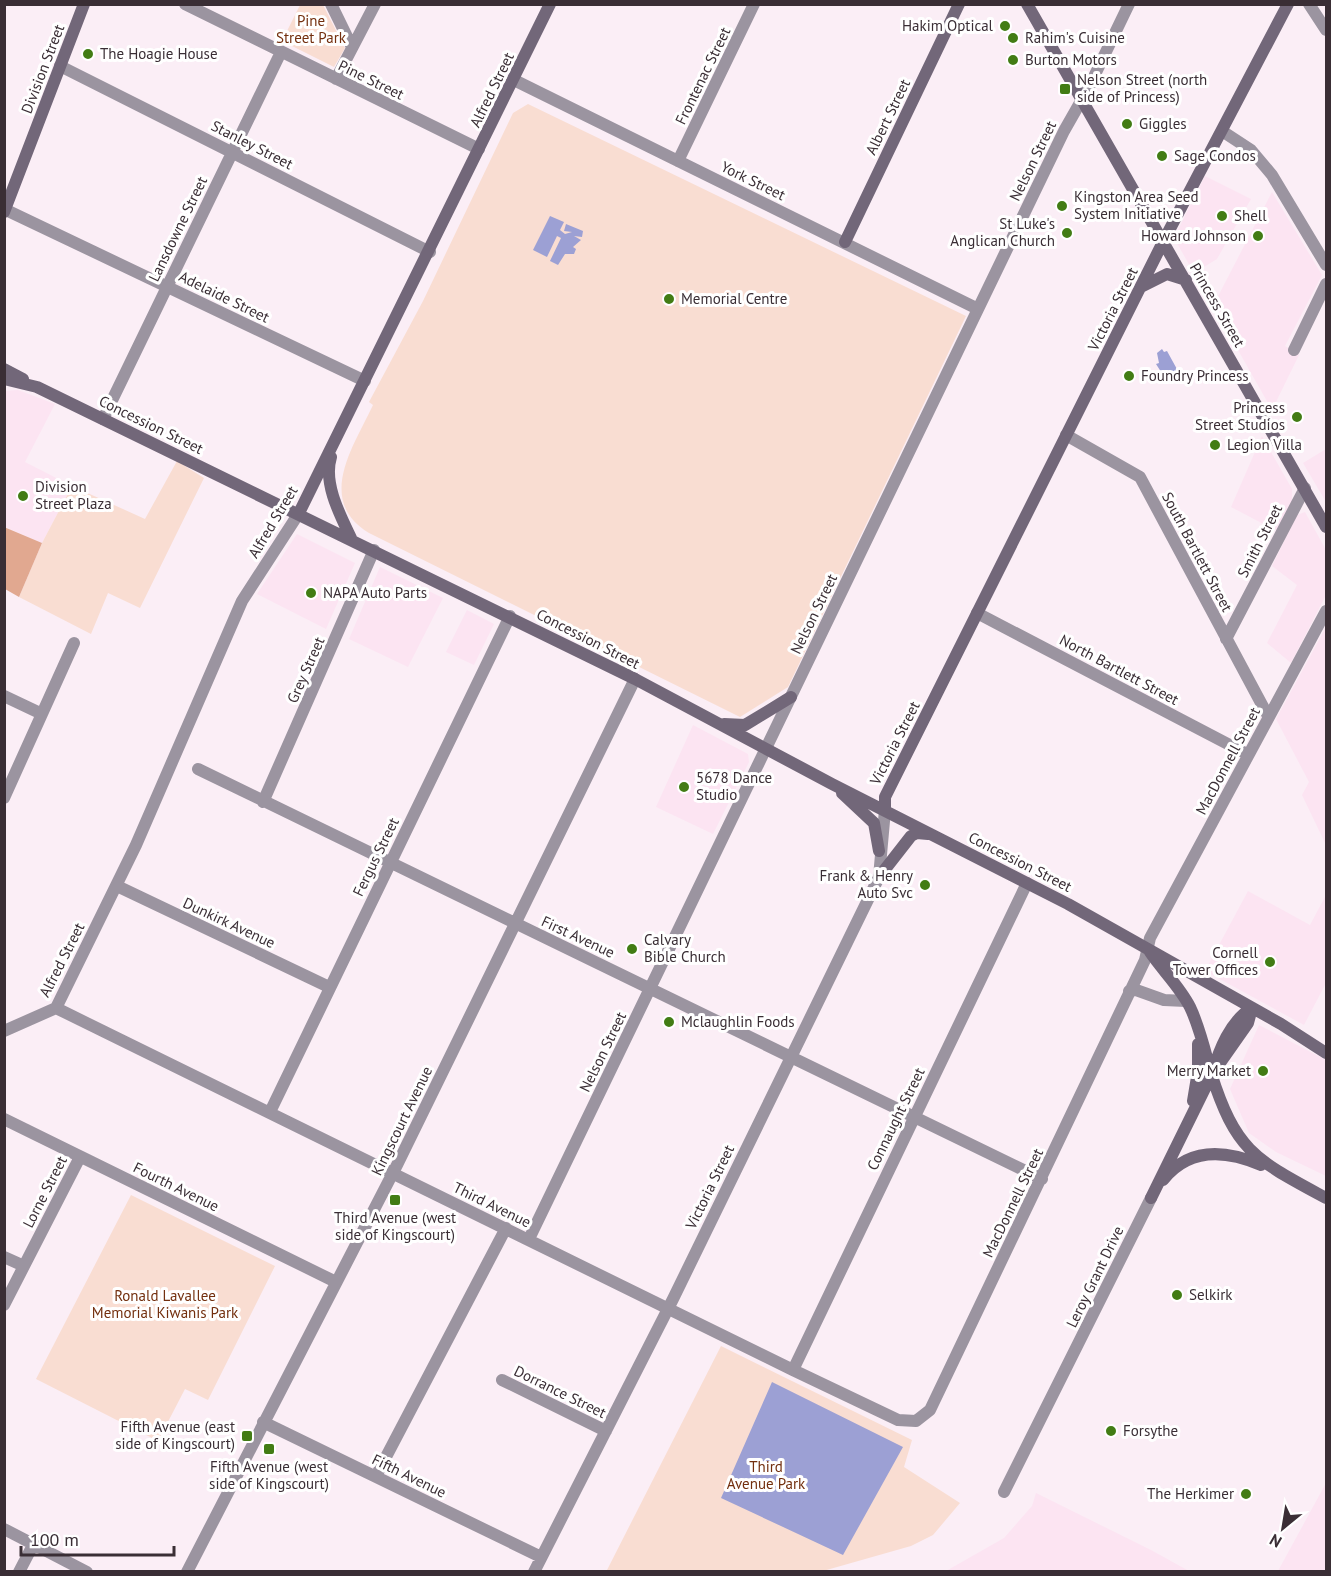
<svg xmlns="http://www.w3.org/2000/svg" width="1331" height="1576" font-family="'PT Sans',sans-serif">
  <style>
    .built { fill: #fce4f2 }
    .green { fill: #f9ddd2 }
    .forest { fill: #e1a890 }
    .water { fill: #9ca0d4 }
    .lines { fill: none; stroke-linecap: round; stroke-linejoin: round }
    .street { stroke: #9b94a0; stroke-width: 12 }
    .secondary { stroke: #726779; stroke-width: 12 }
    .poi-dot { fill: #427c14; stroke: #fff; stroke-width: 2 }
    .labels { text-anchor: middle; stroke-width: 6; stroke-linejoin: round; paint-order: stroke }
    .park-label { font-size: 15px; fill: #732f0e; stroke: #fff }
    .poi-label { font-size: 15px; fill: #3a2e35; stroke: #fff; text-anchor: start }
    .street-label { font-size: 15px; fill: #3a2e35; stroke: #fff }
  </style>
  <rect width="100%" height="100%" fill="#fbeef6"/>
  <path class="built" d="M1205 176 1251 199 1217 259 1194 273 1174 238Z
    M1272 192 1322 275 1285 346 1299 355 1272 410 1213 306Z
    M18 390 55 404 25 462 72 486 42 543 5 527 4 391Z
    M1262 436 1292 489V502L1277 531 1231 507Z
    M1326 449V502L1303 463Z
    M1305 512 1326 550V595L1291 663 1267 643 1297 585 1272 566 1297 515Z
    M297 534 355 563 326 629 257 594Z
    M380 567 443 598 408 667 349 639Z
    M467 610 494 624 474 665 446 652Z
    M1326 627V845L1302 795 1309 782 1276 719Z
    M693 725 748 754 749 762 713 834 656 807Z
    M1248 891 1310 925 1326 895V983L1304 1025 1205 971Z
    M1259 1025 1326 1060V1176L1276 1152 1249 1133 1230 1089Z
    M1326 1483V1571H1278Z
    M1036 1493 1151 1550 1189 1571H946L1004 1538 1032 1506Z"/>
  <path class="green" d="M300 5H323L345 48 334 67 282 41Z
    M528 104 966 316 788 687 740 717 369 533C315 500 354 446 373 405L369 402 423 301 513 113Z
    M177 461 204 478 140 608 108 593 91 634 19 597 42 543 72 486 145 519Z
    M131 1195 275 1266 208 1400 185 1389 158 1441 36 1379Z
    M721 1346 912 1440 904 1467 960 1503 933 1535 911 1546 823 1571 606 1572Z"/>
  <path class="forest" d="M4 527 42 543 19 597 5 589Z"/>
  <path class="water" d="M550 216 564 222 560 230 565 234 572 232 564 231 566 224 583 231 582 237 574 236 581 240 573 247 576 249 574 254H565L558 265 550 261 561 238 557 236 547 257 533 250Z
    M1162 349 1164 352 1167 351 1178 371 1176 373 1177 376 1172 379 1165 373 1163 375 1156 364 1159 363 1157 353Z
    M772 1382 903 1447 843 1555 721 1498Z"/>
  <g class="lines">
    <path class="street" d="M185 4 479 149
      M331 4 352 47
      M1309 4 1326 30
      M60 66 430 252
      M336 79 375 4
      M514 80 978 309
      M1222 131 1251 150 1272 175 1326 265
      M678 161 754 4
      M4 209 365 381
      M1294 350 1326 284
      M103 419 281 52
      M1066 435 1140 477 1268 716
      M977 613 1247 754
      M1226 639 1305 488
      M4 696 42 714
      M198 769 1042 1179
      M4 798 74 643
      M263 802 374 550
      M117 886 329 987
      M1129 991 1136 990 1164 1000 1186 1001
      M56 1008 793 1370 898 1420 916 1421 930 1410 1145 960 1150 938 1326 611
      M4 1031 56 1008 136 845 242 601 299 513
      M270 1112 510 616
      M4 1119 336 1282
      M529 1239 1064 131 1089 87 1129 4
      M4 1257 24 1266
      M4 1305 80 1157
      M793 1370 1027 883
      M502 1380 606 1431
      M263 1422 541 1557
      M376 1476 506 1228
      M1004 1492 1151 1198
      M4 1529 87 1572
      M19 1572 33 1545
      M187 1572 397 1165 635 679
      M534 1572 673 1299 879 877 885 810"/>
    <path class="secondary" d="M1027 4 1326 527
      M4 212 84 4
      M845 242 959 4
      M1141 287 1167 274 1186 280
      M4 369 23 379
      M4 379 37 387 635 679 832 784 1068 904 1281 1024 1326 1053
      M331 457C323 483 340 515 351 538
      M299 513 550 4
      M724 724 745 725 791 697
      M842 793 874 823 879 851
      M885 810V797L1163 242 1288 4
      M879 877 911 836 917 833 928 834
      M1150 952C1162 970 1180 987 1190 1007 1200 1028 1205 1051 1211 1073 1236 1152 1256 1160 1326 1198
      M1215 1070 1248 1023 1252 1008
      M1193 1101 1198 1071V1044
      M1163 1180C1189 1147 1226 1150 1261 1165
      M1151 1198 1212 1074C1219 1050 1230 1021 1252 1008"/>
  </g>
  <g class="poi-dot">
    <circle cx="1005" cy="26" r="6"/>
    <circle cx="1013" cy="38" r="6"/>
    <circle cx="88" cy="54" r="6"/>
    <circle cx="1013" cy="60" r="6"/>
    <rect x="1059" y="83" width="12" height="12" rx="3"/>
    <circle cx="1127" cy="124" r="6"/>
    <circle cx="1162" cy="156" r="6"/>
    <circle cx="1062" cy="206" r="6"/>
    <circle cx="1222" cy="216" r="6"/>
    <circle cx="1067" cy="233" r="6"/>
    <circle cx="1258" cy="236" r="6"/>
    <circle cx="669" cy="299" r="6"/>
    <circle cx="1129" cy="376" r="6"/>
    <circle cx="1297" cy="417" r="6"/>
    <circle cx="1215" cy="445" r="6"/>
    <circle cx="23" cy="496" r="6"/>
    <circle cx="311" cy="593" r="6"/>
    <circle cx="684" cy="787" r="6"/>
    <circle cx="925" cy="885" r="6"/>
    <circle cx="632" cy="949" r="6"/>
    <circle cx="1270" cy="962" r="6"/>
    <circle cx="669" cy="1022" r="6"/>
    <circle cx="1263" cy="1071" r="6"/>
    <rect x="389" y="1194" width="12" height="12" rx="3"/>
    <circle cx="1177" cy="1295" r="6"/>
    <circle cx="1111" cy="1431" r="6"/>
    <rect x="241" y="1430" width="12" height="12" rx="3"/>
    <rect x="263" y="1443" width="12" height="12" rx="3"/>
    <circle cx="1246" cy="1494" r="6"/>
  </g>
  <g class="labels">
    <g class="park-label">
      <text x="311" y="26">Pine<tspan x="311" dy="17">Street Park</tspan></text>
      <text x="165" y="1301">Ronald Lavallee<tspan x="165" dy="17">Memorial Kiwanis Park</tspan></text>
      <text x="766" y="1472">Third<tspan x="766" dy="17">Avenue Park</tspan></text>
    </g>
    <g class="poi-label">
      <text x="993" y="31" text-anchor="end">Hakim Optical</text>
      <text x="1025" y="43">Rahim's Cuisine</text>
      <text x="100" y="59">The Hoagie House</text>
      <text x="1025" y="65">Burton Motors</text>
      <text x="1077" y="85">Nelson Street (north<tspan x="1077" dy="17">side of Princess)</tspan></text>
      <text x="1139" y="129">Giggles</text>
      <text x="1174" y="161">Sage Condos</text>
      <text x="1074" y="202">Kingston Area Seed<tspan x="1074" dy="17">System Initiative</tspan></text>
      <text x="1234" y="221">Shell</text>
      <text x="1055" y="229" text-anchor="end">St Luke's<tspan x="1055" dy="17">Anglican Church</tspan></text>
      <text x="1246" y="241" text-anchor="end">Howard Johnson</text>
      <text x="681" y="304">Memorial Centre</text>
      <text x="1141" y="381">Foundry Princess</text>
      <text x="1285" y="413" text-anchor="end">Princess<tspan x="1285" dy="17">Street Studios</tspan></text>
      <text x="1227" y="450">Legion Villa</text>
      <text x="35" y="492">Division<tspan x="35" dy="17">Street Plaza</tspan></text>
      <text x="323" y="598">NAPA Auto Parts</text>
      <text x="696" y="783">5678 Dance<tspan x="696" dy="17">Studio</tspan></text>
      <text x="913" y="881" text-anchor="end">Frank &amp; Henry<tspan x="913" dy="17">Auto Svc</tspan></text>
      <text x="644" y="945">Calvary<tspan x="644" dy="17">Bible Church</tspan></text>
      <text x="1258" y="958" text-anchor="end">Cornell<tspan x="1258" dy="17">Tower Offices</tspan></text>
      <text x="681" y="1027">Mclaughlin Foods</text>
      <text x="1251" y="1076" text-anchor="end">Merry Market</text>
      <text x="395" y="1223" text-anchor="middle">Third Avenue (west<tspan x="395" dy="17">side of Kingscourt)</tspan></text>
      <text x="1189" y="1300">Selkirk</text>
      <text x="235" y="1432" text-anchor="end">Fifth Avenue (east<tspan x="235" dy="17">side of Kingscourt)</tspan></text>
      <text x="1123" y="1436">Forsythe</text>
      <text x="269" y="1472" text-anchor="middle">Fifth Avenue (west<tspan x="269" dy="17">side of Kingscourt)</tspan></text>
      <text x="1234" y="1499" text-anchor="end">The Herkimer</text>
    </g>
    <g class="street-label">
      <text transform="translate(43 69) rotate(-69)" y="5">Division Street</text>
      <text transform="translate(703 76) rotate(-64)" y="5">Frontenac Street</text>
      <text transform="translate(371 80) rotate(26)" y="5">Pine Street</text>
      <text transform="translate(492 90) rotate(-64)" y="5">Alfred Street</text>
      <text transform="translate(888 117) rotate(-64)" y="5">Albert Street</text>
      <text transform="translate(252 145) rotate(27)" y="5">Stanley Street</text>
      <text transform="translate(1033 161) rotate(-64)" y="5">Nelson Street</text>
      <text transform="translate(753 181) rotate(26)" y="5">York Street</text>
      <text transform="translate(178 229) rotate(-64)" y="5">Lansdowne Street</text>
      <text transform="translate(224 297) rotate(26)" y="5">Adelaide Street</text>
      <text transform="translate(1217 305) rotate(60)" y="5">Princess Street</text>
      <text transform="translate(1113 309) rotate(-63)" y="5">Victoria Street</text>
      <text transform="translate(151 425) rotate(26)" y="5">Concession Street</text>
      <text transform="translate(273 522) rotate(-59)" y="5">Alfred Street</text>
      <text transform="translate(1260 541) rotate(-63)" y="5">Smith Street</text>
      <text transform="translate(1197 552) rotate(62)" y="5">South Bartlett Street</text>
      <text transform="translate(814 614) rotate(-64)" y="5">Nelson Street</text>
      <text transform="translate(588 639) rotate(27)" y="5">Concession Street</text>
      <text transform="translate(306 670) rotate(-66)" y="5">Grey Street</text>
      <text transform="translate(1119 670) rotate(28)" y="5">North Bartlett Street</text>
      <text transform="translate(895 743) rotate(-63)" y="5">Victoria Street</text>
      <text transform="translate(1228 761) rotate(-62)" y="5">MacDonnell Street</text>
      <text transform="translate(376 857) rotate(-64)" y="5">Fergus Street</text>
      <text transform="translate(1020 862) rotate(27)" y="5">Concession Street</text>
      <text transform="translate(229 923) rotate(25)" y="5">Dunkirk Avenue</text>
      <text transform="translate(578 937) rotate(25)" y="5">First Avenue</text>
      <text transform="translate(62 960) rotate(-63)" y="5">Alfred Street</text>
      <text transform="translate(603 1052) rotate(-64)" y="5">Nelson Street</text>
      <text transform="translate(896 1119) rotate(-64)" y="5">Connaught Street</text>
      <text transform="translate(402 1121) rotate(-64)" y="5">Kingscourt Avenue</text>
      <text transform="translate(176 1187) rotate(26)" y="5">Fourth Avenue</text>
      <text transform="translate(710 1187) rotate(-64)" y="5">Victoria Street</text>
      <text transform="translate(45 1192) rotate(-63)" y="5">Lorne Street</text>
      <text transform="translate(1013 1203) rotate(-64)" y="5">MacDonnell Street</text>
      <text transform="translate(492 1205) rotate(26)" y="5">Third Avenue</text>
      <text transform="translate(1095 1277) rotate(-64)" y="5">Leroy Grant Drive</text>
      <text transform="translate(560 1392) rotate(26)" y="5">Dorrance Street</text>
      <text transform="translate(409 1476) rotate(26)" y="5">Fifth Avenue</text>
    </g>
  </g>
  <rect width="1331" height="1576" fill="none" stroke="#3a2e35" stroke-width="12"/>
  <g transform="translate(1283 1528) rotate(210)" stroke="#ffffff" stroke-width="4.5" paint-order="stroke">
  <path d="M0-4.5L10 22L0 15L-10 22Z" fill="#3a2e35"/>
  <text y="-9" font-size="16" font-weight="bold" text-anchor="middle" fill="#3a2e35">N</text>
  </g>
  <path d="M21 1546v9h153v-9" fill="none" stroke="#3a2e35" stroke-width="3"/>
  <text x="30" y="1546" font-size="18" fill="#3a2e35" stroke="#ffffff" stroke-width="4.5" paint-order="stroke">100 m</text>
</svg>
